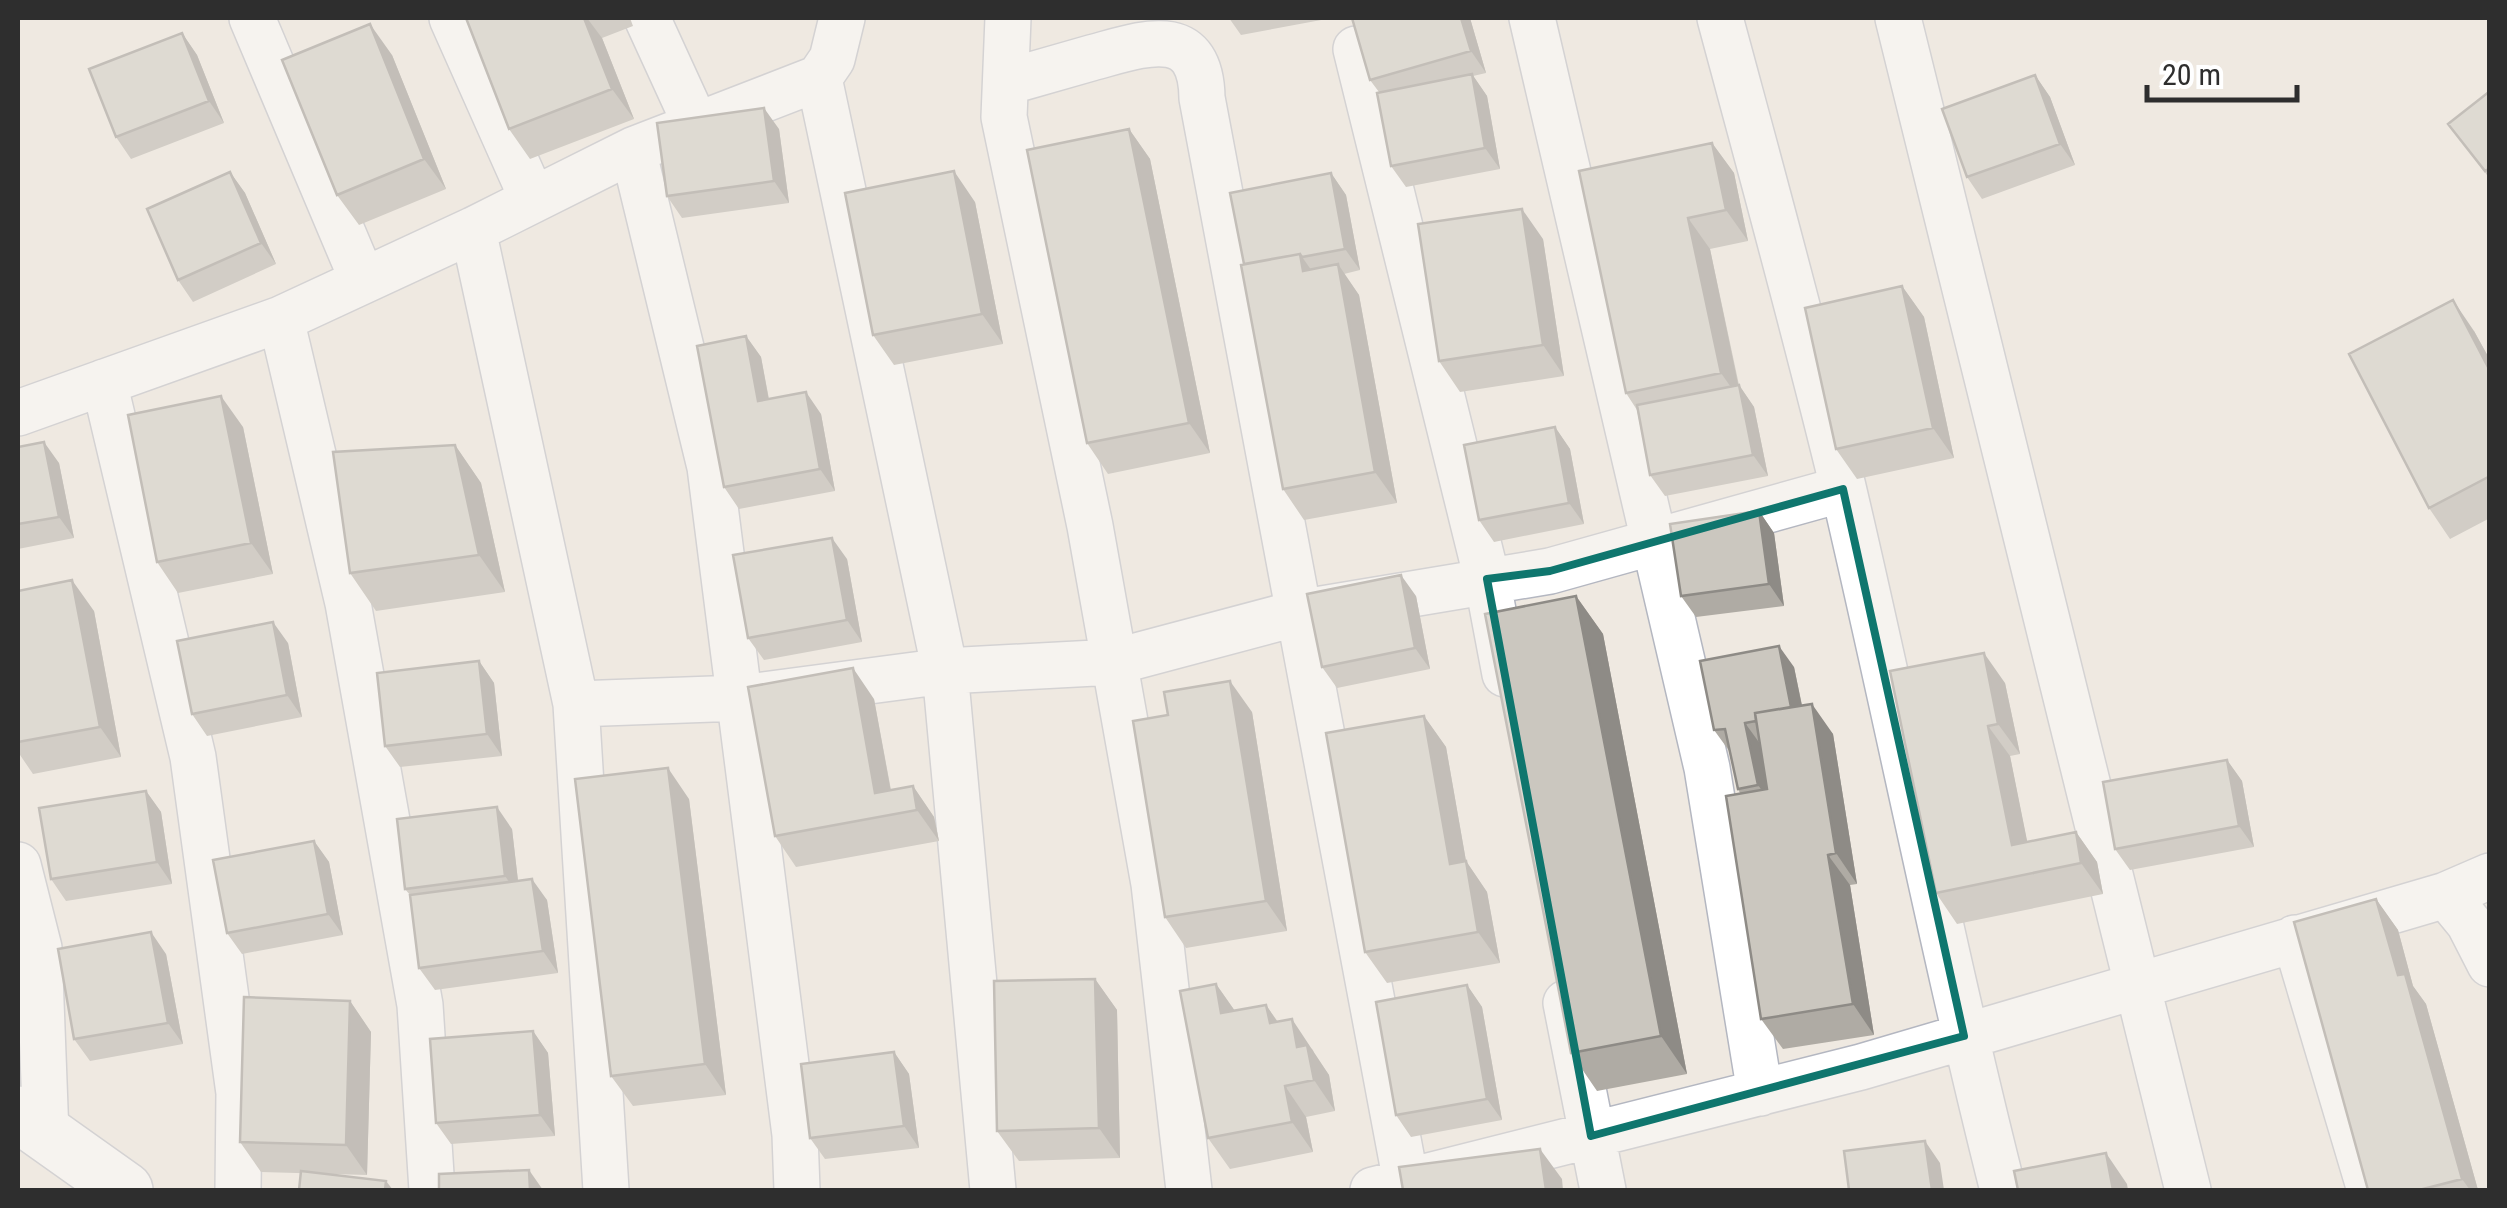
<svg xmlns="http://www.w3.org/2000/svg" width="2507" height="1208" font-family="'Roboto Condensed',sans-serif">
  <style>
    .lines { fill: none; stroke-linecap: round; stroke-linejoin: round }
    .street-casing { stroke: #b4b7c1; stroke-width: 48 }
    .secondary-casing { stroke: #b4b7c1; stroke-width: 58 }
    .street { stroke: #fff; stroke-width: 45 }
    .secondary { stroke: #fff; stroke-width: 55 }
    .wall { fill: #afaba4 }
    .shaded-wall { fill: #8e8b86 }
    .building { fill: #cbc7bf; stroke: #8e8b86; stroke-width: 2.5 }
    .marked { fill: none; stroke: #0f766e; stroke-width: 8; stroke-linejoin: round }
  </style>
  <rect width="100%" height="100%" fill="#efe9e1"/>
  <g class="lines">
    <g class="street-casing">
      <path id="street" d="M252 18 363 281
        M452 18 533 200
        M647 18 696 125
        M1008 18 1004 117 1090 526 1154 884 1189 1190
        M1532 18 1707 768 1760 1093
        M1720 18C1762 174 1805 330 1843 487 1898 721 1944 957 2003 1190
        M1898 18 2188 1190
        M1356 49 1487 579 1505 674
        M819 78 945 671 993 1190
        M1007 82C1035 74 1063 66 1091 58 1140 45 1201 20 1202 98L1406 1182
        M633 150 710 467 795 1135 797 1190
        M473 230 576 704 606 1190
        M281 319 348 603 420 1005 432 1190
        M104 382 193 757 239 1093 238 1190
        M18 413 281 319 473 230 633 150 819 78 832 59 842 18
        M576 704 740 698 945 671 1114 662 1298 613 1550 571 1843 489
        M18 865 39 948 46 1135
        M2446 895 2490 876
        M2295 938 2370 1190
        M1566 1003 1603 1190
        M1373 1190 1861 1067 2446 895 2469 923 2490 964"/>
    </g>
    <g class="secondary-casing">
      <path id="secondary" d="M18 1114 125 1190"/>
    </g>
    <use href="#street" class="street"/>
    <use href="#secondary" class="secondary"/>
  </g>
  <path class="wall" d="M466 18H630L633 26 602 38 634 119 530 159 509 129Z
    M1229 18H1332L1241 35Z
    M1352 18H1470L1486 73 1473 76 1487 96 1500 169 1406 187 1391 166 1379 92 1370 80Z
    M182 33 197 55 224 123 131 159 116 137Z
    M392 55 446 189 359 225 337 195Z
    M2035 75 2050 97 2075 165 1982 199 1967 177Z
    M2490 91V179L2448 124Z
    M779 129 789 203 682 218 667 196Z
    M1129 129 1150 159 1210 453 1108 474 1087 443Z
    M1712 143 1734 173 1748 241 1710 249 1739 385 1754 407 1768 476 1665 496 1650 475 1637 410 1626 393Z
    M230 172 245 193 276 264 193 302 178 280Z
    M1331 173 1346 195 1360 270 1344 274 1359 295 1397 503 1304 520 1283 489 1244 264Z
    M975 202 1003 344 894 365 873 335Z
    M1543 239 1564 376 1460 392 1439 361Z
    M1902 286 1924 317 1954 458 1857 479 1836 449Z
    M2474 331 2490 360V518L2450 539 2429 508Z
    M746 336 761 357 769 399 821 414 835 491 739 509 724 487Z
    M243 427 273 574 178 593 157 562Z
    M1555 427 1570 449 1584 524 1494 542 1479 520Z
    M455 445 481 483 505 592 376 611 350 573Z
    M18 447 59 463 74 538 18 549Z
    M1759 511 1774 533 1784 606 1696 617 1681 596Z
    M847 559 862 642 764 660 748 638Z
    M18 591 94 611 121 757 33 774 18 752Z
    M1416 596 1430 669 1337 688 1322 667Z
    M1576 596 1603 634 1687 1074 1597 1091 1571 1053Z
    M288 643 302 717 207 736 192 714Z
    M479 661 494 683 502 756 400 767 385 746Z
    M1794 667 1802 705 1833 734 1857 884 1850 885 1874 1035 1783 1049 1761 1019 1740 793 1738 789 1730 752 1714 730Z
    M1890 671 2005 683 2020 754 2010 756 2027 842 2076 832 2097 862 2103 894 1957 924 1936 893Z
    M874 699 891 790 913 786 934 817 939 841 796 867 775 836Z
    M1252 712 1287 931 1186 948 1165 917 1168 715Z
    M1424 716 1446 747 1466 861 1487 892 1500 963 1387 983 1365 952Z
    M2227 760 2242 781 2254 847 2130 870 2115 849Z
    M146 791 161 812 172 884 66 901 51 879Z
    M689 799 726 1095 633 1106 611 1076Z
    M512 829 518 881 547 900 558 973 435 990 419 968 410 895 405 889Z
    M314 841 329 862 343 935 242 954 227 933Z
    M2376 899 2398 930 2413 986 2426 1004 2478 1190H2368Z
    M166 954 183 1044 90 1061 74 1039Z
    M1095 979 1117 1010 1120 1158 1019 1161 997 1131Z
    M1216 984 1235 1011 1266 1005 1278 1022 1313 1050 1314 1054 1329 1075 1335 1111 1306 1117 1313 1152 1230 1169 1208 1138Z
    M1467 985 1482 1007 1502 1120 1411 1137 1396 1115Z
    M350 1001 371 1032 367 1175 261 1172 240 1142Z
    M533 1031 548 1053 555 1136 451 1144 436 1123Z
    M894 1052 909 1074 919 1148 825 1159 810 1138Z"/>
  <path class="shaded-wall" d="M584 18H587L602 38 634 119 612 89Z
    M1461 18H1470L1486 73 1471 51Z
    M370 24 392 55 446 189 424 159Z
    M182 33 197 55 224 123 209 101Z
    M1472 74 1487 96 1500 169 1485 148Z
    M2035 75 2050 97 2075 165 2060 144Z
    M764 108 779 129 789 203 774 181Z
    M1129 129 1150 159 1210 453 1189 423Z
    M1712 143 1734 173 1748 241 1726 210Z
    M954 171 975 202 1003 344 982 314Z
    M230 172 245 193 276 264 261 243Z
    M1331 173 1346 195 1360 270 1345 249Z
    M1522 209 1543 239 1564 376 1543 345Z
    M1688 218 1710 249 1742 403 1721 373Z
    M1300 254 1321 284 1303 271Z
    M1338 264 1359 295 1397 503 1375 472Z
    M1902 286 1924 317 1954 458 1933 428Z
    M2453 300 2474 331 2490 360V371Z
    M746 336 761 357 773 423 758 401Z
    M1739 385 1754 407 1768 476 1753 455Z
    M806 392 821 414 835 491 820 469Z
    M221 396 243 427 273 574 251 543Z
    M1555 427 1570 449 1584 524 1569 503Z
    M44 442 59 463 74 538 59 517Z
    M455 445 481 483 505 592 479 555Z
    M1759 511 1774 533 1784 606 1769 584Z
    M832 538 847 559 862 642 847 620Z
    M1401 575 1416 596 1430 669 1415 648Z
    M72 580 94 611 121 757 100 727Z
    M1576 596 1603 634 1687 1074 1661 1036Z
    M273 622 288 643 302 717 287 695Z
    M1779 646 1794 667 1808 736 1792 714Z
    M1984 653 2005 683 2020 754 1998 724Z
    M479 661 494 683 502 756 487 734Z
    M853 668 874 699 895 814 875 793Z
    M1230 681 1252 712 1287 931 1266 901Z
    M1812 704 1833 734 1857 884 1836 853Z
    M1424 716 1446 747 1466 861 1487 892 1500 963 1478 932 1450 864Z
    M1745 723 1761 745 1773 806 1758 785Z
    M1988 726 2010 756 2034 875 2012 845Z
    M2227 760 2242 781 2254 847 2239 826Z
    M668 768 689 799 726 1095 705 1064Z
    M913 786 934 817 939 841 917 810Z
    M146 791 161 812 172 884 157 862Z
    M497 807 512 829 520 898 505 876Z
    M2076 832 2097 862 2103 894 2081 863Z
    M314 841 329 862 343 935 328 914Z
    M1828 855 1850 885 1874 1035 1853 1004Z
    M532 879 547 900 558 973 543 951Z
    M2376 899 2398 930 2413 986 2426 1004 2478 1190H2470L2462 1179 2398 975Z
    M151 932 166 954 183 1044 168 1023Z
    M1095 979 1117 1010 1120 1158 1099 1128Z
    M1216 984 1237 1014 1221 1013Z
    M1467 985 1482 1007 1502 1120 1487 1099Z
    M350 1001 371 1032 367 1175 346 1145Z
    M1266 1005 1287 1036 1270 1023Z
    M1292 1019 1329 1075 1335 1111 1314 1080 1297 1047Z
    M533 1031 548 1053 555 1136 540 1115Z
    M894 1052 909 1074 919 1148 904 1126Z
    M1285 1086 1306 1117 1313 1152 1292 1122Z
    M1925 1141 1940 1163 1944 1190H1932Z
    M1540 1149 1562 1179 1563 1190H1546Z
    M2106 1153 2127 1184 2128 1190H2113Z
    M529 1170 543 1190H530Z
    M386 1181 393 1190H385Z"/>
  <path class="building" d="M466 18H584L612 89 509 129Z
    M1352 18H1461L1471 51 1370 80Z
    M370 24 424 159 337 195 282 60Z
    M182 33 209 101 116 137 89 69Z
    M1472 74 1485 148 1391 166 1377 93Z
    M2035 75 2060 144 1967 177 1942 109Z
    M2490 91V168L2485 171 2448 124Z
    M764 108 774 181 667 196 657 123Z
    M1129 129 1189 423 1087 443 1027 150Z
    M1712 143 1726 210 1688 218 1721 373 1626 393 1579 171Z
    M954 171 982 314 873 335 845 193Z
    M230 172 261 243 178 280 147 209Z
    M1331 173 1345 249 1302 257 1300 254 1244 264 1230 193Z
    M1522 209 1543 345 1439 361 1418 224Z
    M1300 254 1303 271 1338 264 1375 472 1283 489 1241 265Z
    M1902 286 1933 428 1836 449 1805 308Z
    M2453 300 2490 371V476L2429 508 2349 354Z
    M746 336 758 401 806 392 820 469 724 487 697 346Z
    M1739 385 1753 455 1650 475 1637 405Z
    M221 396 251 543 157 562 128 415Z
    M1555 427 1569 503 1479 520 1464 445Z
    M44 442 59 517 18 524V447Z
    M455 445 479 555 350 573 333 452Z
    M1759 511 1769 584 1681 596 1670 524Z
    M832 538 847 620 748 638 733 555Z
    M1401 575 1415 648 1322 667 1307 594Z
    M72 580 100 727 18 742V591Z
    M1576 596 1661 1036 1571 1053 1485 614Z
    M273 622 287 695 192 714 177 641Z
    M1779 646 1791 707 1755 713 1756 721 1745 723 1758 785 1738 789 1725 729 1714 730 1700 661Z
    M1984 653 1998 724 1988 726 2012 845 2076 832 2081 863 1936 893 1890 671Z
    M479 661 487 734 385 746 377 673Z
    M853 668 875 793 913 786 917 810 775 836 748 687Z
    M1230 681 1266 901 1165 917 1133 721 1168 715 1164 692Z
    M1812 704 1836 853 1828 855 1853 1004 1761 1019 1726 796 1767 789 1755 713Z
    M1424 716 1450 864 1466 861 1478 932 1365 952 1326 733Z
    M2227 760 2239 826 2115 849 2103 782Z
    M668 768 705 1064 611 1076 575 779Z
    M146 791 157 862 51 879 39 808Z
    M497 807 505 876 405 889 397 819Z
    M314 841 328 914 227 933 213 860Z
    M532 879 543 951 419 968 410 895Z
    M2376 899 2398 975 2405 974 2462 1179 2419 1190H2368L2294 922Z
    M151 932 168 1023 74 1039 58 949Z
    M1095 979 1099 1128 997 1131 994 981Z
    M1216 984 1221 1013 1266 1005 1270 1023 1292 1019 1297 1047 1307 1045 1314 1080 1285 1086 1292 1122 1208 1138 1180 991Z
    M1467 985 1487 1099 1396 1115 1376 1002Z
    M244 997 350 1001 346 1145 240 1142Z
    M533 1031 540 1115 436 1123 430 1039Z
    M894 1052 904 1126 810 1138 801 1064Z
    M1925 1141 1932 1190H1849L1844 1151Z
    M1540 1149 1546 1190H1403L1399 1167Z
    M2106 1153 2113 1190H2018L2014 1171Z
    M529 1170 530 1190H439V1174Z
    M301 1171 386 1181 385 1190H299Z"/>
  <path d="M0 0H2507V1208H0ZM1843 489 1964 1036 1591 1136 1487 579 1550 571Z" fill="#efe9e1" fill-opacity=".55" fill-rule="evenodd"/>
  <path class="marked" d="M1843 489 1964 1036 1591 1136 1487 579 1550 571Z"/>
  <rect width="2507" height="1208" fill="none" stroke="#2e2e2e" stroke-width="40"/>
  <path d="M2147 85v15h150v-15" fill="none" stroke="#2e2e2e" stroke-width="5"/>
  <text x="2162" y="85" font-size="30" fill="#2e2e2e" stroke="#ffffff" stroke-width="8" paint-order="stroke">20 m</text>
</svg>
